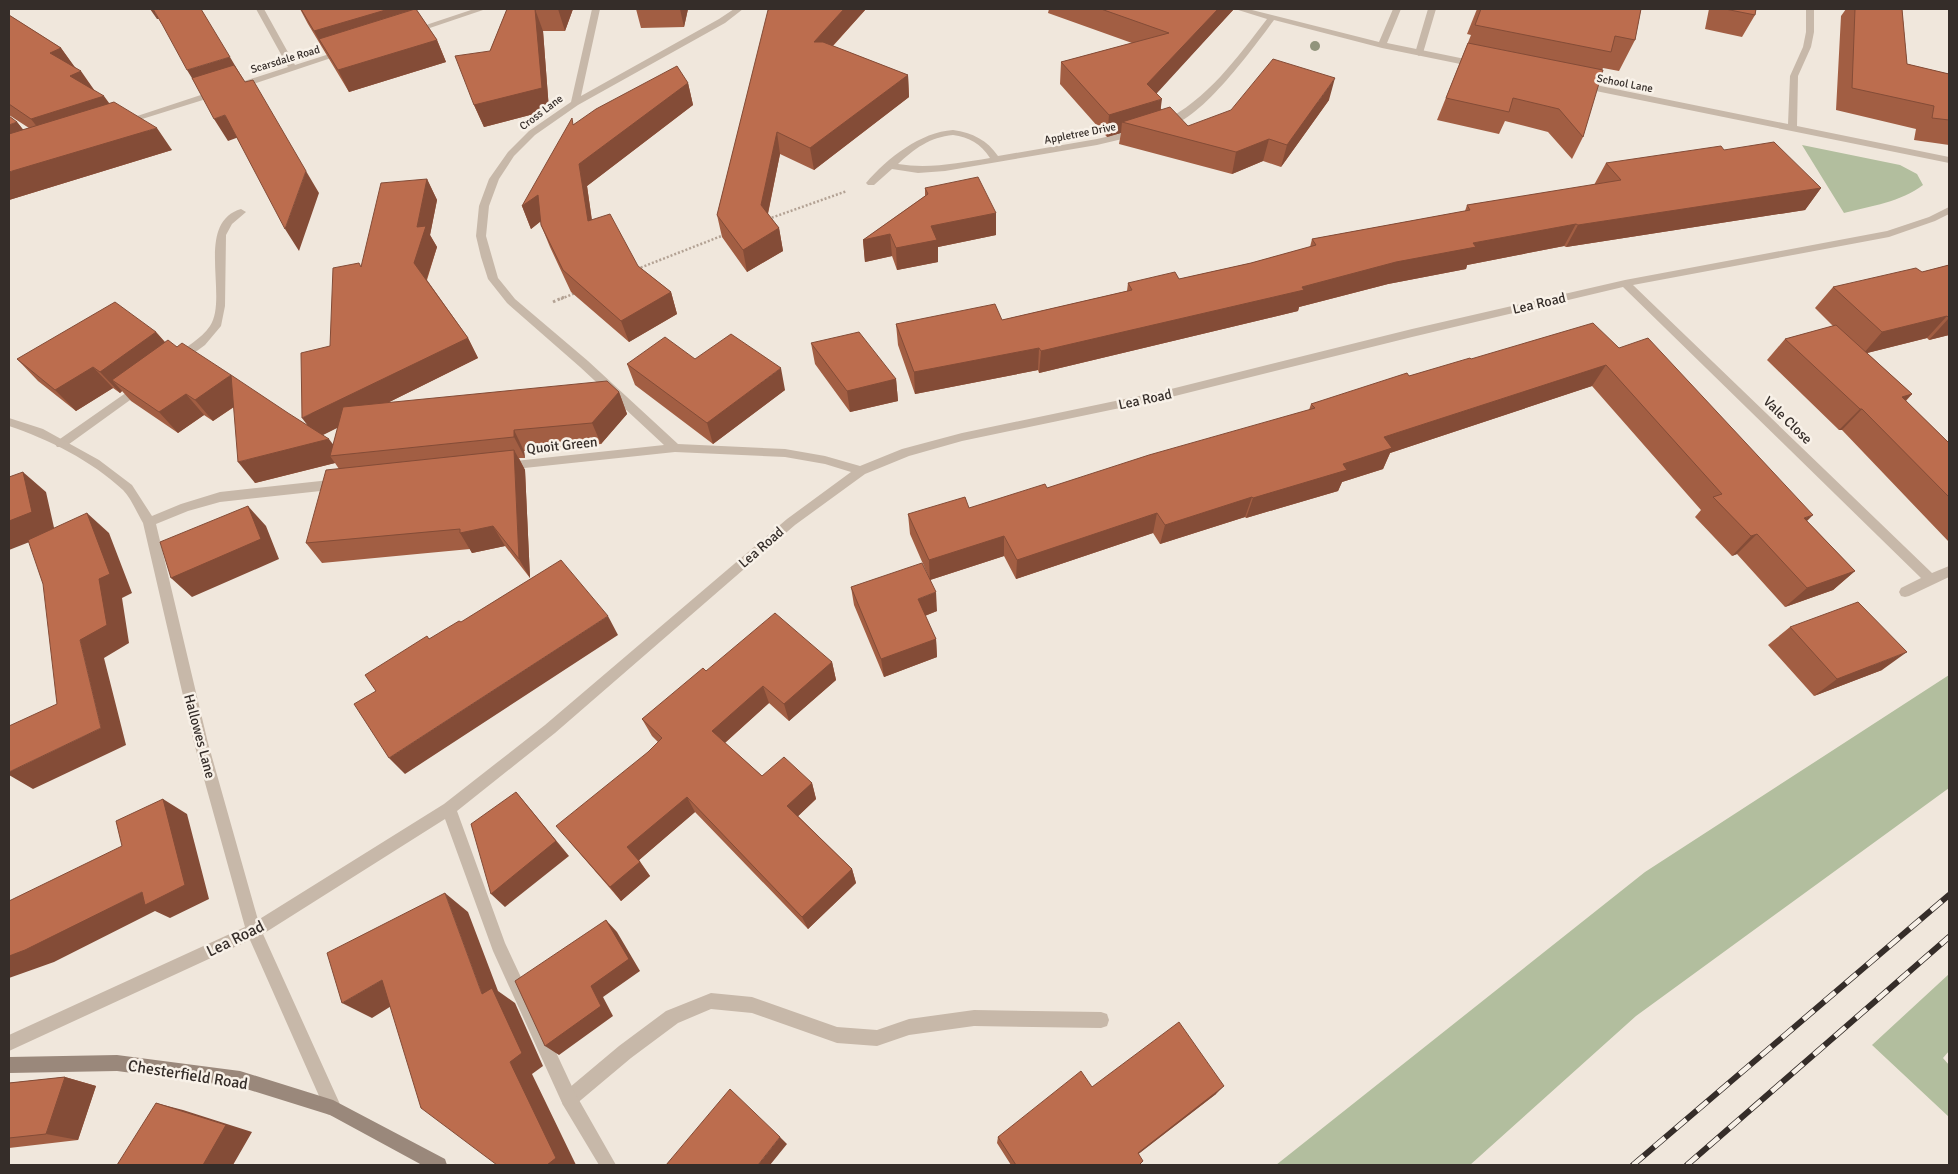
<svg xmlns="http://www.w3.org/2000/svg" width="1958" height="1174" font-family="Signika,sans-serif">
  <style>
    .green { fill: #b2be9e }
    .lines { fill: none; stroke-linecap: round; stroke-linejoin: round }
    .path-far1 { stroke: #b3a294; stroke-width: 2.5; stroke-dasharray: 2 2; stroke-linecap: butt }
    .path { stroke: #b3a294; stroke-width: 3; stroke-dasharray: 2.5 2.5; stroke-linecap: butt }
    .service { fill: #c7b8a9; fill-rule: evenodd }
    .minor { fill: #c7b8a9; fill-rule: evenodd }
    .secondary { fill: #9a887b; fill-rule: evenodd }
    .rail-casing { stroke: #352d29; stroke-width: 6 }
    .rail { stroke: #f8f1e8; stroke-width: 4.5; stroke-dasharray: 14; stroke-linecap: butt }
    .tree { fill: #91947c }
    .wall { fill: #a25e43; fill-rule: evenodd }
    .shaded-wall { fill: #844c37 }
    .building { fill: #bc6d4e; stroke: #844c37 }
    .labels { text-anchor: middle; stroke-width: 5; stroke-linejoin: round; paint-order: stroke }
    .far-street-label { font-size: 11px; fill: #352d29; stroke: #f8f1e8 }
    .street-label { font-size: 14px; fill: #352d29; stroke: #f8f1e8 }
    .near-street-label { font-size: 16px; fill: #352d29; stroke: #f8f1e8 }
  </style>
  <rect width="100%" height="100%" fill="#f0e7dc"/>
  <path class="green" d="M1802 145 1900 165 1917 174 1923 185C1901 202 1871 206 1844 213Z
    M1949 675V788L1636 1016 1470 1165H1276L1645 872Z
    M1949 974V1051L1943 1058 1949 1065V1117L1872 1045Z"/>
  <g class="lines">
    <path class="path-far1" d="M768 219 847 191
      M637 269 724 235
      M561 299 575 293"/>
    <path class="path" d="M553 302 564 297"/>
    <path class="service" d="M1428 9H1436L1423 53 1419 56 1415 53Z
      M241 209 246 212 232 224 226 235 225 306 221 326 205 345 182 362H174L173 359 174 356C186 347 201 339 210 326 229 298 194 223 241 209Z
      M140 383 145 387 144 390 65 447H57L55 444 57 441Z
      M711 993 752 997 837 1027 877 1030 909 1019 974 1010 1101 1012 1107 1014 1109 1020 1107 1026 1101 1028 974 1026 909 1035 877 1046 837 1043 752 1013 711 1009 678 1023 631 1058 575 1105 569 1107 563 1105 561 1099 563 1093 619 1046 666 1011Z"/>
    <path class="minor" d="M256 9H264L295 65 345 49 349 52 241 88H235V84L288 67Z
      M474 9H486L415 33 408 31Z
      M592 9H600L581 96 719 19 734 9H743L725 23 578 105 535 135 514 156 499 179 489 206 486 236 498 278 515 299 588 361 678 444 785 449 825 456 860 466 902 449 962 433 1163 391 1412 329 1625 280 1887 231 1929 217 1949 207V214L1935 221 1889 237 1633 285 1932 573 1949 566V577L1909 596 1905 597 1901 596 1899 592 1901 588 1921 578 1623 287 1412 337 1163 399 962 441 909 456 865 474 795 525 555 733 457 811 505 943 575 1093 616 1165H599L563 1105 493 951 445 819 263 934 339 1102 341 1108 339 1114 333 1116 327 1114 250 940 9 1051V1035L245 927 194 743 143 523C137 513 131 498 123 490 92 461 48 439 9 426V418L43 429 99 460 132 485 152 516 181 504 220 492 339 479 345 484 339 489 220 502 188 511 156 524 208 743 258 920 444 804 545 725 787 519 851 472 825 464 785 457 675 452 505 470 501 469 499 466 501 463 505 462 664 445 580 367 507 303 488 279 481 257 476 236 479 206 489 179 508 152 529 131 571 102Z
      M1235 9H1248L1379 42 1393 9H1401L1387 43 1475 61 1479 64 1475 67 1382 48 1274 20C1256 44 1194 131 1162 126V122C1208 99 1236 59 1267 19Z
      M1806 9H1814V32L1811 47 1798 76 1797 126 1949 157V163L1581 88 1577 85 1581 82 1788 124 1790 76 1803 47 1806 32Z
      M216 90 219 91V95L126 124 123 125 119 122Z
      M953 130C973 133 987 140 998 156L1097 139 1136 130 1141 133 1139 135 1097 145 945 171 918 173 892 169 874 185H868L866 183C887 158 921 132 953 130ZM953 135C969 137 981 144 990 158 959 163 929 169 898 164 914 149 930 137 953 135Z"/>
    <path class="secondary" d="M117 1055 240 1071 333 1100 445 1159 447 1165H422L330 1115 240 1087 117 1071 9 1073V1057Z"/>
    <g class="rail-casing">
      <path id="rail" d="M1633 1165 1949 895
        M1687 1165 1949 937"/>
    </g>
    <use href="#rail" class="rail"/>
  </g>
  <circle class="tree" cx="1315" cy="46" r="5"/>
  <path class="wall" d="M300 9H416L437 40 446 62 349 92 308 24Z
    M507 9H573L565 31H543L549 110 484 127 474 105 490 51Z
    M636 9H688L684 27 641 28Z
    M769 9H866L833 46 908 75 909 97 814 170 780 154 768 214 779 228 783 251 747 272 722 237 717 215Z
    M1049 9H1234L1156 93 1161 109 1188 126 1329 100 1281 167 1263 161 1232 174 1119 144 1121 133 1107 137 1060 84 1061 62 1132 43 1048 13Z
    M1477 9H1641L1635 40 1619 71 1603 68 1602 70 1583 137 1572 159 1548 132 1505 121 1499 134 1437 120 1471 35 1467 34Z
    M1709 9H1756L1755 15 1742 37 1705 29Z
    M1846 9H1902L1907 64 1949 74V145L1914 140 1916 129 1836 110 1841 16Z
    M9 15 61 48 75 68 95 91 109 104 172 150 9 200 17 122 23 130 29 128 9 115Z
    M688 83 693 105 587 186 592 220 638 266 671 292 677 314 629 342 571 292 550 247 541 225V221L531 229 522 206 574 124Z
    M1724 150 1821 188 1805 210 1566 247 1564 246 1467 265 1466 269 1388 284 1299 307 1298 311 1039 373 1038 370 915 394 898 345 896 324 1002 320 1127 291 1128 283 1179 279 1251 263 1310 247 1312 239 1465 211 1467 205 1594 185 1606 163Z
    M427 179 437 200 430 235 437 247 427 280 468 338 478 358 387 403 619 392 627 414 601 444 524 451 525 458H519L525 470 530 578 505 546 472 553 470 549 322 563 306 543 339 469 335 463 255 483 234 407 213 421 204 415 178 433 131 401 122 391 120 393 113 388 76 411 38 381 17 359 156 332 165 342 177 347 308 426 330 346 361 267ZM338 427 333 445 322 435Z
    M925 188 996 213V235L938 247V262L897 270 892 256 865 262 863 240 925 196Z
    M1949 265V335L1929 340 1927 338 1867 353 1912 394 1906 401 1949 443V542L1842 430H1839L1767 360 1785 339 1833 326 1815 308 1833 287 1922 272Z
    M811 343 896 379 898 401 850 412 815 364Z
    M1619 348 1807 521 1855 571 1833 590 1785 607 1737 554 1732 556 1695 517 1701 510 1592 386 1390 453 1383 469 1342 482 1338 491 1246 518 1245 517 1160 544 1153 533 1016 579 1004 556 930 580 910 534 908 514 969 508 1047 488 1309 410 1311 404 1409 376 1471 359Z
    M695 359 785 390 713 444 635 385 627 364Z
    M851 587 937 611 925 616 936 639 937 657 884 677 854 605Z
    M1790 627 1882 670 1814 696 1768 645Z
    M832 662 836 680 789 721 769 703 725 743 762 776 812 783 816 799 798 816 852 869 856 883 808 929 695 812 639 860 650 876 621 901 569 841 648 752 658 742 652 736 642 719 706 671Z
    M65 1077 96 1086 78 1140 9 1148V1083Z
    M1092 1087 1216 1094 1138 1154 1139 1165H1011L997 1143 998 1137Z"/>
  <path class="shaded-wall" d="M150 9H153L159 19H157Z
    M389 9H414L319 39 326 53 314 31Z
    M535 9 543 31 549 110 484 127 474 105Z
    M558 9H573L565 31Z
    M680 9H688L684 27Z
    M844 9H866L816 64 814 42Z
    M1218 9H1234L1147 104 1162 99 1159 121 1122 122 1121 133 1107 137 1109 115 1147 84Z
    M437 40 446 62 349 92 338 70Z
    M61 48 77 70 50 53Z
    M230 57 243 79 201 93 187 70Z
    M81 71 97 94 70 76Z
    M908 75 909 97 814 170 810 148Z
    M1335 78 1329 100 1281 167 1287 145Z
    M688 83 693 105 587 186 595 244 588 221 579 164Z
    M104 96 120 118 48 141 31 119Z
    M225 115 239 137 228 141 214 119Z
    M17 122 35 144 9 153V125Z
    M157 128 172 150 9 200V172Z
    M777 132 780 154 765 227 761 205Z
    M1269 139 1263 161 1232 174 1236 152Z
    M306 171 319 193 299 251 285 229Z
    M427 179 437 200 430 235 437 247 425 284 414 263 417 227Z
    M1821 188 1805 210 1566 247 1578 225Z
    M538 195 546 217 531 229 522 206Z
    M996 213V235L938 247V262L897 270 896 248 931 226Z
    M1576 224 1564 246 1467 265 1466 269 1388 284 1299 307 1298 311 1039 373 1041 351 1302 287 1396 262 1473 243Z
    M779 228 783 251 747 272 743 250Z
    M890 234 892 256 865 262 863 240Z
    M671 292 677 314 629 342 621 321Z
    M1947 316 1927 338 1863 354 1882 332Z
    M1949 318V335L1929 340Z
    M156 332 174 353 112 380 122 391 120 393 100 372Z
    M468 338 478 358 317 438 302 418Z
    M1039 348 1038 370 915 394 914 372Z
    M1606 365 1592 386 1390 453 1383 469 1342 482 1338 491 1246 518 1253 498 1384 437Z
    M93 367 113 388 76 411 55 390Z
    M781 368 785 390 713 444 707 423Z
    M231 375 248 397 213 421 195 400Z
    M896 379 898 401 850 412 847 391Z
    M619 392 627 414 601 444 592 423Z
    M186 394 204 415 178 433 159 412Z
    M1912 394 1891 415 1902 397Z
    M1860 409H1862L1842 430H1839Z
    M514 430 524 451 525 458 514 437Z
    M329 439 341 455 330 456 335 463 255 483 238 462Z
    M514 450 525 470 530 578 519 559Z
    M23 472 46 492 55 532 9 550V521Z
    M1252 497 1245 517 1160 544 1165 525Z
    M248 506 266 526 279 559 192 597 171 578Z
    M87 513 109 533 132 593 122 598 129 643 104 658 126 745 33 789 9 775V772L101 728 80 640Z
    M1157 513 1153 533 1016 579 1017 560Z
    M1813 515 1793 535 1804 518Z
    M493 526 505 546 472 553 460 533Z
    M1757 534 1737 554 1732 556 1751 536Z
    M1004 536V556L930 580 929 560Z
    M1855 571 1833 590 1785 607 1807 588Z
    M936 592 937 611 919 618 918 599Z
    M608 616 618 635 405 774 389 758Z
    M936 639 937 657 884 677 881 659Z
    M1907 652 1882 670 1814 696 1837 679Z
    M832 662 836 680 789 721 784 704Z
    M763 686 769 703 719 748 712 731Z
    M812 783 816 799 793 821 787 806Z
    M516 792 569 856 505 907 491 894Z
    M687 797 695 812 638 861 627 847Z
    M163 799 187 814 209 899 170 918 155 911 54 962 9 978V956L142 892Z
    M640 862 650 876 621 901 610 887Z
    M852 869 856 883 808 929 802 917Z
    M445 893 468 912 498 991 515 1003 543 1066 532 1074 576 1165H547L510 1062 482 994Z
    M606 920 617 932 640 971 603 997 613 1016 559 1055 545 1046 591 986Z
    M382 980 409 995 372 1018 342 1003Z
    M65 1077 96 1086 78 1140 46 1134Z
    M1224 1086 1216 1094 1132 1159 1138 1153Z
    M156 1103 183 1110 252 1132 233 1165H203Z
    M780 1137 787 1144 770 1165H758Z"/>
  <path class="building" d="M153 9H201L230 57 187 70 162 24Z
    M301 9H389L314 31Z
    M415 9H416L437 40 338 70 319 39Z
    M507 9H558H535L542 88 474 105 455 56 490 51Z
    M770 9H844L814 42H823L908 75 810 148 777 132 761 205 779 228 743 250 717 215 768 10Z
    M1101 9H1218L1147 84 1162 99 1109 115 1061 62 1169 33Z
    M1481 9H1641L1635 40 1615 36 1611 52 1475 25Z
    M1725 9H1756L1755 15Z
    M1855 9H1902L1907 64 1949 74V120L1932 118 1934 106 1852 88Z
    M9 15 61 48 50 53 81 71 70 76 104 96 31 119 9 104Z
    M1468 43 1603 70 1583 137 1559 109 1513 98 1509 112 1446 98Z
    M1273 59 1335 78 1287 145 1269 139 1236 152 1122 122 1170 107 1188 126 1231 110Z
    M234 65 245 82 253 80 306 171 285 229 225 115 214 119 192 78Z
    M677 66 688 83 579 164 588 221 610 214 638 266 671 292 621 321 563 270 541 225 538 195 522 206 572 118 573 125 596 109Z
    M114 102 157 128 9 172V134Z
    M9 116 17 122 9 125Z
    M1774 142 1821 188 1578 225 1576 224 1473 243 1476 247 1396 262 1302 287 1304 290 1041 351 1039 348 914 372 896 324 995 304 1002 320 1132 290 1128 283 1175 272 1179 279 1251 263 1316 245 1312 239 1470 210 1467 205 1621 180 1606 163 1721 146 1724 150Z
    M978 177 996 213 931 226 937 240 896 248 890 234 863 240 928 194 925 188Z
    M427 179 417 227 426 226 414 263 468 338 302 418 301 353 330 346 333 268 359 263 361 267 381 183Z
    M1949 265V318L1947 316 1882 332 1833 287 1916 268 1922 272Z
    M115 302 156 332 100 372 93 367 55 390 17 359Z
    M1593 323 1619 348 1648 338 1813 515 1804 518 1855 571 1807 588 1757 534 1751 536 1713 497 1722 494 1606 365 1384 437 1392 448 1343 464 1347 470 1253 498 1252 497 1165 525 1157 513 1017 560 1004 536 929 560 908 514 965 497 969 508 1045 484 1047 488 1149 455 1315 408 1311 404 1407 373 1409 376 1470 358 1471 359Z
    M1836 325 1912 394 1902 397 1949 443V497L1862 409H1860L1785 339Z
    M859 332 896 379 847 391 811 343Z
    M731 334 781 368 707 423 627 364 665 337 695 359Z
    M168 340 177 347 182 343 231 375 195 400 186 394 159 412 112 380Z
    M231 375 288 413 329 439 238 462Z
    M607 381 619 392 592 423 514 430V437L330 456 343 407Z
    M514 450 519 559 493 526 460 533V529L306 543 326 470Z
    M23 472 32 512 9 521V477Z
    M248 506 261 539 171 578 160 542Z
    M87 513 110 574 99 579 107 625 80 640 101 728 9 772V726L57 704 43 584 28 540Z
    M561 560 608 616 389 758 354 704 376 691 365 675 427 636 429 639 459 621 461 622Z
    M922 563 936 592 918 599 936 639 881 659 851 587Z
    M1858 602 1907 652 1837 679 1790 627Z
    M775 613 832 662 784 704 763 686 712 731 762 776 784 757 812 783 787 806 852 869 802 917 687 797 627 847 640 862 610 887 556 826 648 752 662 738 642 719 703 668 706 671Z
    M516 792 556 841 491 894 471 824Z
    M163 799 185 885 145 905 142 892 25 950 9 956V901L122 846 116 821Z
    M445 893 482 994 492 988 522 1053 510 1062 556 1158 547 1165H497L421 1108 382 980 342 1003 327 953Z
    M606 920 629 959 591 986 601 1006 545 1046 515 981Z
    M1179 1022 1224 1086 1138 1153 1143 1161 1139 1165H1016L998 1137 1081 1071 1092 1087Z
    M65 1077 46 1134 9 1138V1083Z
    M730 1089 780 1137 758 1165H666Z
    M156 1103 226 1125 203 1165H117Z"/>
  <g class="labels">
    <g class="far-street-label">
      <text transform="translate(285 59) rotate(-17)" y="4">Scarsdale Road</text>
      <text transform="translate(1625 83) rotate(11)" y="4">School Lane</text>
      <text transform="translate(541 112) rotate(-37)" y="4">Cross Lane</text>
      <text transform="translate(1080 133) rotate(-11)" y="4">Appletree Drive</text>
    </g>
    <g class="street-label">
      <text transform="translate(1539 303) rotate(-13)" y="5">Lea Road</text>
      <text transform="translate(1145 399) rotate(-12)" y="5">Lea Road</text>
      <text transform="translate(1788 420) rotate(44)" y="5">Vale Close</text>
      <text transform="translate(562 445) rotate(-6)" y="5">Quoit Green</text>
      <text transform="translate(761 547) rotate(-41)" y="5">Lea Road</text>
      <text transform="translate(200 736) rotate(75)" y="5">Hallowes Lane</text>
    </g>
    <g class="near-street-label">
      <text transform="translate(235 938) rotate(-26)" y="6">Lea Road</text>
      <text transform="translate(188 1074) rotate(9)" y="6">Chesterfield Road</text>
    </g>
  </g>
  <rect width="1958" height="1174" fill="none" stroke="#352d29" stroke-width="20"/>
</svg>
